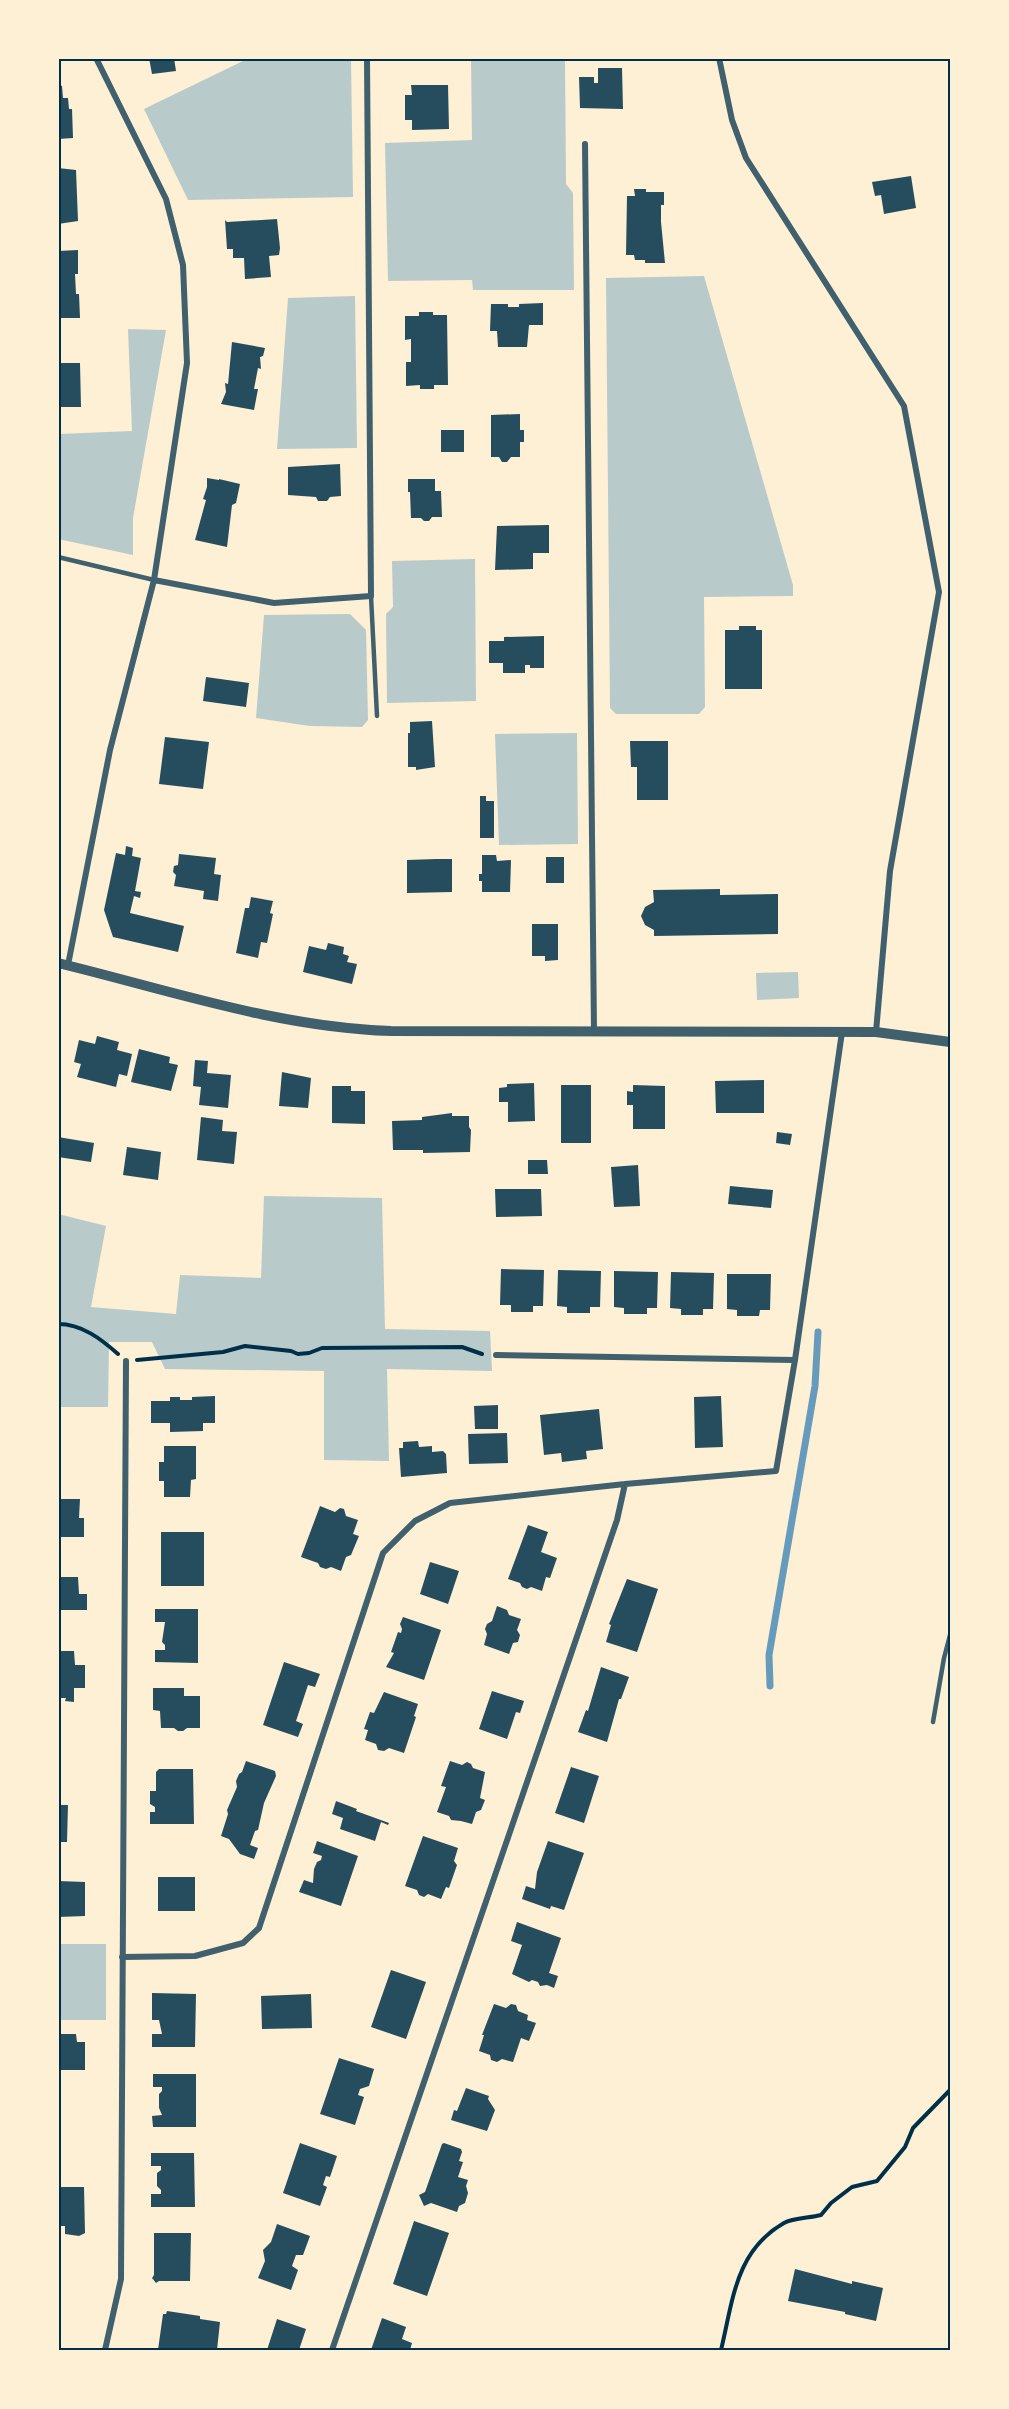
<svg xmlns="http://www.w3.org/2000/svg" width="1009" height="2409" font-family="'Noto Serif',serif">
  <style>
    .green { fill: #b9caca }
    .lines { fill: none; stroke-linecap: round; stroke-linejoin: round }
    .stream { stroke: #669bbc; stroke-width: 7 }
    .building { fill: #264d5e }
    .path { stroke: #003049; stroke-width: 4 }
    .service { stroke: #3f606c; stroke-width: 4.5 }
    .minor { stroke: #3f606c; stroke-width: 6 }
    .tertiary { stroke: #3f606c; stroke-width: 10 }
    .neatline { fill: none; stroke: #003049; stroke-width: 2 }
  </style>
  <rect width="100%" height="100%" fill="#fdf0d5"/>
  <path class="green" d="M245 59H351L353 197 188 200 144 109 245 60Z
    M471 59H581H565L566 184 573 193 574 290H473L472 280 388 281 385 143 472 140Z
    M704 276 793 585V596L704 597 705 707 699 714H616L610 708 606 278Z
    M355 296 357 448 277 449 288 298Z
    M128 329 166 330 133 518V555L58 539 59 434 132 431Z
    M475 559 476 701 387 703 386 614 393 607 392 561Z
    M350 614 366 630 368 720 362 727 310 726 256 718 264 615Z
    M577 733 578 844 499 845 495 734Z
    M798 972 799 998 757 1000 756 973Z
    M264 1196 382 1198 385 1329 490 1331 492 1371 387 1369 389 1461 324 1460V1371L165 1369 152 1342H109L108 1407H59L58 1214 106 1226 91 1307 176 1314 180 1275 261 1278Z
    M58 1944H106V2020H59Z"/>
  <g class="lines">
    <path class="stream" d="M770 1686 769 1655 815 1386 818 1332"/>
  </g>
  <path class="building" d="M149 58H174L176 71 152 74Z
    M411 58H447V61H411Z
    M598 68H622L623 109 580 108 579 77H594V83H598Z
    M58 84 62 86 63 98H68L69 109H72L73 138 58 139Z
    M411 85H448L449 129 412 130V120H405V95H412Z
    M58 168 76 170 78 221 58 224Z
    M911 176 916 208 884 214 881 195 875 196 872 182Z
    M634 189H646V192H664V205H661V222L665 263H645V260H635L634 255H626L627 196H635Z
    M277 219 280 248 279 255 269 256 271 277 245 279 244 258H233V249H227L225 220 227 222Z
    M78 250V274H75L76 294H79L80 318H58V251Z
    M543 303V325H529L527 347H498L497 331H490L491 304H508V307H519V304Z
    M419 312H433V315H447L448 385H434V389H420V385L406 386V362H411V339L405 340V316H419Z
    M232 342 265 348 263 356 260 357 261 369 258 368 254 389H258L254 410 221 404 226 392 225 383 228 384Z
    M58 363H80L81 407H58Z
    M520 414V430H524V442H520V457H511L507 462H502L499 457H491V415Z
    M441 430H464V452H441Z
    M340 464 341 496 330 497 327 501H318L316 497 288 495V467Z
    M207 478 219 480V479L240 484 236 503 232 505 227 547 195 540 206 500 203 499 207 487Z
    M408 479H435V491H441L442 517H432L429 521H424L421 518H411L410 492H408Z
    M549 525V553H533V569L495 570 497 526Z
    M739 626H756V630H762V689H725V630H739Z
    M544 636V668H530V665H525V673H503V663H489V641H504V637Z
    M206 677 249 683 246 707 203 701Z
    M432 721 435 767 416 770V767H408V733H410V722Z
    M165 737 209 742 203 789 159 784Z
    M630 741H668V800H637V767H631Z
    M480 796H486V801H494V838H480Z
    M126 846 133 848 132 856 141 858 135 891 141 892 140 898 134 896 130 913 184 926 178 952 113 937 104 910 116 853 125 855Z
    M179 854 216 858 214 874 221 875 218 901 203 899 204 891 174 886 176 875 173 872 174 866 178 865Z
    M482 855H496L497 861 511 860 510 892H482V881H479V874H482Z
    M546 857H564V883H546Z
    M436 859H452V892L407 893V860Z
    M720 889V895L778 894V934L654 936V930L645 925 641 916 645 907 654 902 653 890Z
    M251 897 273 901 270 913 273 914 267 943 261 942 258 958 236 953 245 908H249Z
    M532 924H558V960L545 961V956H532Z
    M328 943 344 947 343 954 349 956 347 962 357 964 352 984 303 972 309 946 326 950Z
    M97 1036 119 1042 117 1050 132 1054 127 1076 119 1074 116 1087 77 1077 81 1064 74 1062 79 1040 95 1044Z
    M139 1049 170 1057 169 1063 178 1065 171 1091 131 1082Z
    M195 1060 208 1061 207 1073 231 1075 228 1108 199 1105 201 1087 193 1086Z
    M282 1072 311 1078 308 1108 279 1106Z
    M764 1080V1113H716L715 1081Z
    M534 1083 535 1121 508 1122V1102H499V1088L507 1087V1084Z
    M561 1085H591V1143H561Z
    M633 1085 665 1086V1129H633V1105H627V1091L633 1092Z
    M332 1086H351V1091H365V1124L332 1123Z
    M452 1113V1116H469V1127L471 1130 470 1152 423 1153V1150H393L392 1121 422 1120V1117Z
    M201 1117 223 1120 222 1131 237 1132 234 1164 197 1160Z
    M777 1132 792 1134 790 1145 776 1143Z
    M58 1137 94 1143 91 1162 58 1157Z
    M127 1147 161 1152 158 1180 123 1175Z
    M528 1160H547L548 1174H528Z
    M638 1165 640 1206 614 1207 611 1167Z
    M730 1186 773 1190 771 1208 728 1204Z
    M495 1189H541L542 1216 496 1217Z
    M501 1269 544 1270 543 1306H533V1312H511V1305H500Z
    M558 1270 601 1271 600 1307H590V1313H567V1307L557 1306Z
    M614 1271 658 1272 657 1308H647V1314H624V1308L614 1307Z
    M671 1272 714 1273 713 1309H703V1315H681V1309L670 1308Z
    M727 1274H771L770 1310H760L759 1316H737V1310L727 1309Z
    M215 1396V1423H203V1431L170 1432V1423H151V1401H170V1397H180V1400H192V1397Z
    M721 1396 723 1447 695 1448 694 1397Z
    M498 1405V1429H475L474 1406Z
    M599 1409 603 1449 586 1451 587 1459 562 1462 561 1453 544 1455 540 1415Z
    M507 1433 508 1463 469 1464 468 1434Z
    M418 1441 419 1447 432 1446V1452L443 1451 446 1454 447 1473 401 1477 399 1448H403V1442Z
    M164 1446H196V1479L191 1480 190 1497H164V1481H159V1462H164Z
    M58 1499H80L79 1518H84V1537H58Z
    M320 1506 335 1512 340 1508 344 1509 346 1516 358 1520 353 1534 359 1536 351 1555 346 1557 341 1571 331 1567 326 1569 320 1567 318 1563 301 1557Z
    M528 1525 548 1532 541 1552 557 1558 550 1578 546 1577 542 1591 531 1587 527 1589 522 1587 520 1583 508 1579Z
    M161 1532H204V1586H161Z
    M430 1562 459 1571 448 1604 420 1594Z
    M58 1577H78L79 1594H87V1610H58Z
    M627 1579 658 1589 637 1652 606 1642 611 1625 609 1624Z
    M497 1606 507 1610 509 1615 521 1619 517 1630 520 1635 518 1642 513 1643 509 1654 484 1645 487 1634 485 1629 487 1624 492 1621Z
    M155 1609H198V1663L155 1662V1650H165V1645L162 1642 165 1622H155Z
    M403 1617 441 1630 424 1680 386 1667 394 1653 391 1652 398 1632 401 1633 402 1629 400 1624Z
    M58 1651H74L75 1665H85V1688H74V1702L65 1701 66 1698H58Z
    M284 1662 320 1674 315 1687 308 1685 296 1721 303 1724 298 1737 263 1725Z
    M601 1667 629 1677 621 1699H619L607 1742 578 1732 586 1710 588 1711Z
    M153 1688H184V1696H200V1728H187L183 1731H178L174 1728H161L160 1711 153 1710Z
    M492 1691 524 1701 520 1713 516 1712 507 1739 479 1729Z
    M384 1692 418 1704 414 1716 416 1717 404 1753 389 1748 384 1751 378 1750 376 1744 365 1740 368 1730 364 1729 370 1712 374 1713Z
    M246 1761 275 1771 276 1776 264 1803 258 1830 255 1831 250 1845 258 1848 254 1859 240 1854 229 1839 221 1836 228 1814 227 1810 237 1787 236 1781 239 1774 242 1772Z
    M450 1761 462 1765 467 1762 471 1764 473 1768 485 1772 480 1798 485 1800 481 1810 476 1812 472 1824 461 1821 451 1820 449 1816 437 1812 446 1787 441 1786Z
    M571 1767 599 1776 584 1823 555 1813Z
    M159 1769H193L194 1824H150V1812H155V1807L150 1804V1791H156V1772Z
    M336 1801 357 1809 356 1811 389 1823 388 1825 381 1822 375 1841 340 1829 343 1818 332 1814Z
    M58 1805H68L67 1842H58Z
    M423 1836 458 1848 454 1861 457 1865 449 1888 446 1887 441 1899 428 1894 424 1897 419 1895 417 1890 405 1886Z
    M317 1841 358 1856 341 1906 299 1892 304 1880 313 1883 314 1869 317 1862 321 1860 322 1856 313 1853Z
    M548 1841 584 1853 564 1910 551 1906 550 1909 522 1899 526 1886 535 1889 537 1872Z
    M158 1877H195V1911H158Z
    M58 1881 85 1882V1916L58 1917Z
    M517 1922 561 1938 549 1973 558 1976 554 1988 547 1985 540 1986 538 1982 532 1980 529 1982 512 1974 522 1945 511 1941Z
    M391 1970 426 1982 406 2039 371 2027Z
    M152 1993 196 1994 195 2047H152V2034H162L159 2020H152Z
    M311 1994 312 2028 262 2029 261 1996Z
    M494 2004 506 2008 511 2004 516 2005 518 2011 528 2015 527 2020 536 2023 529 2041 521 2038 513 2062 502 2059 497 2062 491 2060 490 2055 479 2051 484 2035H482Z
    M58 2034H76L77 2042H85V2070H58Z
    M339 2058 374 2069 369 2086 360 2089 358 2095 364 2097 355 2125 320 2114Z
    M153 2074H196V2127H153L152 2116 162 2115 159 2108V2094L162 2091V2087H153Z
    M466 2088 489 2096 488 2099 495 2110 487 2131 451 2120 454 2110 457 2111Z
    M300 2143 337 2156 330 2177 326 2176 323 2185 327 2187 320 2206 283 2193Z
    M444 2143 461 2149 462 2152 459 2161 463 2162 458 2177 468 2180 466 2186 468 2193 465 2203 459 2206 457 2212 431 2203 424 2206 419 2195 425 2192 442 2144Z
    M151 2153H194L195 2207H151V2194H161V2190L157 2186V2173L161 2170V2166H151Z
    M58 2187H84L85 2233 79 2236 65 2234V2226H58Z
    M414 2221 449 2233 427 2296 393 2284Z
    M277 2224 310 2236 303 2255H296L292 2266 298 2270 291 2290 258 2278 265 2261 263 2250 271 2242Z
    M154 2233H191L190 2281H159L156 2283 152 2278 154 2275Z
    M795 2269 852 2284V2281L883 2288 876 2321 845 2314V2312L788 2301Z
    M167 2311 200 2316V2319L220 2322 217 2350H158L163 2314H166Z
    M382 2318 406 2327 402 2339 412 2343 410 2350H371Z
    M277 2319 306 2329 299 2350H267Z"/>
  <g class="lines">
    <path class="path" d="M58 1324C82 1324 101 1339 118 1354
      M137 1360 223 1352 245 1346 291 1351 298 1354 309 1353 322 1348 462 1347 482 1354
      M721 2350C733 2301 735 2251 784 2223 793 2218 810 2218 821 2215L831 2203 852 2187 877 2181 905 2147 913 2128 950 2090"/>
    <path class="service" d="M58 557 154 580
      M371 596 377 716
      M933 1722 944 1658 950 1635"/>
    <path class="minor" d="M719 58 732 120 746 158 904 406 939 592 890 871 876 1032
      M585 144 594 1032
      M154 580 274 603 371 596 367 58
      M68 965 110 750 154 580 187 363 183 265 166 199 96 58
      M496 1355 795 1360
      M122 1957 195 1956 243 1943 259 1928 383 1553 415 1521 450 1503 625 1484 776 1471 795 1360 842 1032
      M105 2350 121 2279 126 1361
      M332 2350 617 1520 625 1484"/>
    <path class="tertiary" d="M58 963C169 990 276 1027 391 1031L876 1032 950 1042"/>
  </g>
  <rect width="1009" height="2409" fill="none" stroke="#fdf0d5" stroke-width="120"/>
  <rect x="60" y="60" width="889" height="2289" class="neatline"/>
</svg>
